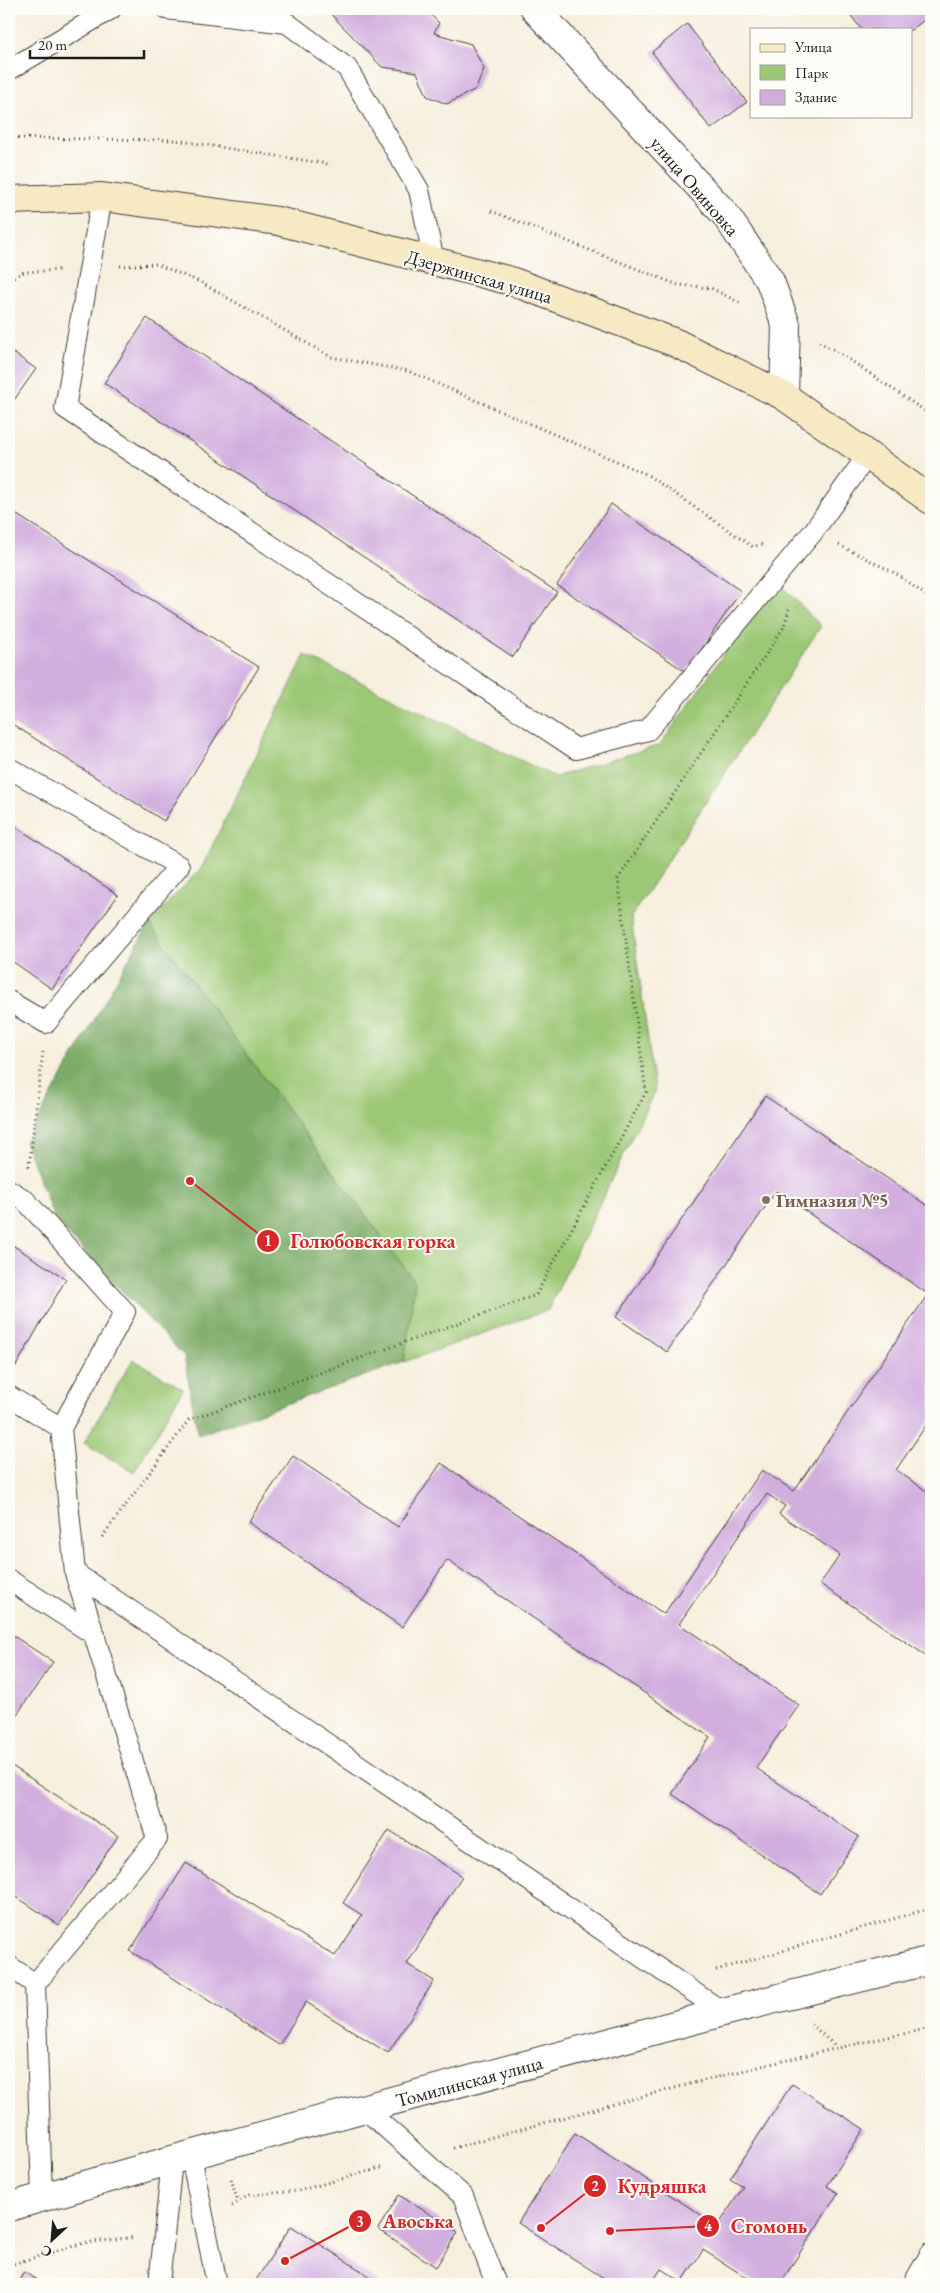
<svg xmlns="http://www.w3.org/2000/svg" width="940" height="2293" font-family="'EB Garamond',serif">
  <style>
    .green { fill: #9cc876; stroke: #5c7249 }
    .forest { fill: #7dac67; stroke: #4c6442 }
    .building { fill: #d2aedf }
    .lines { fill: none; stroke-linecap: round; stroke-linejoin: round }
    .service-casing { stroke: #3d3c39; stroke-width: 22 }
    .tertiary-casing { stroke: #3d3c39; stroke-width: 30 }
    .secondary-casing { stroke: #3d3c39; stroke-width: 30 }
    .path { stroke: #3d3c39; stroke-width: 3; stroke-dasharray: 1 4; stroke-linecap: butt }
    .service { stroke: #fff; stroke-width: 20 }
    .tertiary { stroke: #fff; stroke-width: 28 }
    .secondary { stroke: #f7e9c3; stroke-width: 28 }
    .education-dot { fill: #8d6e63; stroke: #fdfcf7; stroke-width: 2 }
    .labels { text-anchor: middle; stroke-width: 4; stroke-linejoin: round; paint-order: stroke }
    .street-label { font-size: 19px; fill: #1c1c1c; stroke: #fdfcf7 }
    .education-label { font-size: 19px; font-weight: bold; fill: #785e54; stroke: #fdfcf7; text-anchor: start }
    .leader { fill: none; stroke: #d62828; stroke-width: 2 }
    .callout-dot { fill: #d62828; stroke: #fdfcf7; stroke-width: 2 }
    .mark-label { font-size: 15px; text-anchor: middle; font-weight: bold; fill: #fff }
    .callout-label { font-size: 20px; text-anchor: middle; font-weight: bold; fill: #d62828; stroke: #fdfcf7; stroke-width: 4; stroke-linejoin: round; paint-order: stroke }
  </style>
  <rect width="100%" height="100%" fill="#fdfcf7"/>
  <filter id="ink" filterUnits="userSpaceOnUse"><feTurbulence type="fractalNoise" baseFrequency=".02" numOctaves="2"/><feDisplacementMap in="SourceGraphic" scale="10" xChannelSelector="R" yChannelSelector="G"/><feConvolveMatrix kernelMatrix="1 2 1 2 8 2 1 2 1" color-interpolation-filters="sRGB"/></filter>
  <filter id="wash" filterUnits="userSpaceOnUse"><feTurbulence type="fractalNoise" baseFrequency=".0096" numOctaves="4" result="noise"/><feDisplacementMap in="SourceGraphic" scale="20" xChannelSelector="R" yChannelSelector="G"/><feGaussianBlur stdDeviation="1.12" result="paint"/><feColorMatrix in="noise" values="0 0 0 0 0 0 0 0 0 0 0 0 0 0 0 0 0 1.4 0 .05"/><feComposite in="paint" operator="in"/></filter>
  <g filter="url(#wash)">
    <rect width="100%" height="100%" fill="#f7efdd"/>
    <path class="green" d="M776 580 821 626 631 917 655 1090 548 1310 404 1362 415 1282 149 923 202 867 305 655 555 777 660 745Z
      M133 1359 183 1389 134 1472 84 1443Z"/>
    <path class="forest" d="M149 923 415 1282 404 1362 198 1435 184 1356 55 1221 25 1142Z"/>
    <g id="blocks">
      <path class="building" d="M326 9H425L439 23 434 33 471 44 484 69 476 89 447 104 427 96 417 72 382 67Z
        M846 9H931V15L911 30 861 29Z
        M687 24 747 102 711 129 652 52Z
        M147 318 557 592 513 657 104 383Z
        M9 350 36 369 9 407Z
        M611 504 741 591 686 672 557 585Z
        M9 510 259 667 164 821 9 722Z
        M9 822 118 895 52 989 9 959Z
        M765 1096 931 1208V1418L896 1470 931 1494V1659L820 1584 840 1555 779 1514 785 1506 767 1494 679 1624 799 1705 756 1768 859 1837 820 1894 672 1794 710 1737 447 1560 402 1627 248 1522 293 1456 398 1527 441 1463 664 1614 762 1470 794 1491 928 1294 776 1191 667 1352 616 1317Z
        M9 1243 66 1279 16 1366 9 1361Z
        M9 1633 53 1662 9 1726Z
        M9 1764 118 1836 59 1925 9 1892Z
        M389 1830 462 1876 407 1964 434 1981 388 2053 306 2002 279 2045 130 1951 186 1863 335 1956 362 1915 343 1903Z
        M792 2084 864 2129 827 2186 838 2193 780 2284H757L703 2250 682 2282 661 2269 651 2284H613L518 2223 575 2133 718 2226 743 2187 730 2179Z
        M399 2195 458 2232 436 2267 378 2229Z
        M291 2226 382 2284 254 2283Z
        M24 2272 43 2284H17Z"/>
    </g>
  </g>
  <g filter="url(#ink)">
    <use href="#blocks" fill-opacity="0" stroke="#3d3c39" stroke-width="1"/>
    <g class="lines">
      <g class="service-casing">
        <path id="service" d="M166 9 287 23 347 68 419 190 434 261
          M9 70 111 9
          M102 197 65 408 576 749 648 730 813 532 867 456
          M9 768 179 866 46 1023 9 1001
          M9 1190 25 1200 125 1312 61 1428 75 1573 157 1839 35 1984 42 2198
          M9 1396 61 1428
          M75 1573 723 2012
          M9 1580 95 1635
          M9 1966 35 1984
          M366 2110 463 2196 496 2284
          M191 2156 217 2284
          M159 2284 172 2160
          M913 2284 931 2253"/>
      </g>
      <g class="tertiary-casing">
        <path id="tertiary" d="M535 9 725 214 770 281 786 325 784 396
          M9 2207 172 2160 723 2012 931 1960"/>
      </g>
      <g class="secondary-casing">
        <path id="secondary" d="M9 200 102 197 278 221 511 281 676 343 784 396 931 500"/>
      </g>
      <path class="path" d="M13 138 175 140 328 164
        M491 211 678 285 711 288 742 304
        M120 266 156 264 200 282 331 357 408 371 646 474 753 547 762 544
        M9 279 24 272 59 270
        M819 342 838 352 931 415
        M839 545 895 573 931 599
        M29 1167 43 1052
        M102 1537 189 1420 536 1295 646 1092 618 879 784 627 789 609
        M716 1970 931 1908
        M811 2024 836 2047
        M453 2148C611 2104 770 2061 931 2028
        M231 2179 238 2202
        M232 2206 249 2195 298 2191 384 2167
        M9 2265 84 2243 135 2237"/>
      <use href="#service" class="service"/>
      <use href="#tertiary" class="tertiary"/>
      <use href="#secondary" class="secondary"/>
    </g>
  </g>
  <circle class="education-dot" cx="766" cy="1200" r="5"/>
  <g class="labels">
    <g class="street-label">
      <text transform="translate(695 186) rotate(49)" y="7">улица Овиновка</text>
      <text transform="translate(479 276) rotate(16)" y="7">Дзержинская улица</text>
      <text transform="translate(469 2081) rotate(-15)" y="7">Томилинская улица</text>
    </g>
    <g class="education-label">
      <text x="776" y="1207">Гимназия №5</text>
    </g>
  </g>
  <path class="leader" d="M190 1181L268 1241M541 2228L595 2186M285 2261L360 2221M610 2231L708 2226"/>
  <g class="callout-dot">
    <circle cx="190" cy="1181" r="5"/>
    <circle cx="541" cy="2228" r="5"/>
    <circle cx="285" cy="2261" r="5"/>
    <circle cx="610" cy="2231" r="5"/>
    <circle cx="268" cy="1241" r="12"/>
    <circle cx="595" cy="2186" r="12"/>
    <circle cx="360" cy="2221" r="12"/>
    <circle cx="708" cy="2226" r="12"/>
  </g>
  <g class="mark-label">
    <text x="268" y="1246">1</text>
    <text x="595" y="2191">2</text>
    <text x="360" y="2227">3</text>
    <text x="708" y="2231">4</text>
  </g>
  <g class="callout-label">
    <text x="373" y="1248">Голюбовская горка</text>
    <text x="662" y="2193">Кудряшка</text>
    <text x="418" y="2228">Авоська</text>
    <text x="769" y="2233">Сгомонь</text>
  </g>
  <rect width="940" height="2293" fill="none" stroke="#fdfcf7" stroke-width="30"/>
  <rect x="750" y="28" width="162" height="90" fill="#fdfcf7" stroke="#a3a29f"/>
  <rect x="760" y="44" width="25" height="8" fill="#f7e9c3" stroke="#a3a29f"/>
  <text x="795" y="52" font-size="15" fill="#1c1c1c">Улица</text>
  <rect x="760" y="65" width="25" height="15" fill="#9cc876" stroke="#a3a29f"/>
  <text x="795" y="78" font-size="15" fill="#1c1c1c">Парк</text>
  <rect x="760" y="90" width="25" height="15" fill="#d2aedf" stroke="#a3a29f"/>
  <text x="795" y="102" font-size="15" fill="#1c1c1c">Здание</text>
  <g transform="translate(52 2240) rotate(206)" stroke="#fdfcf7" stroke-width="4" paint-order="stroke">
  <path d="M0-4L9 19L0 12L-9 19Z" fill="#1c1c1c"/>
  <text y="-8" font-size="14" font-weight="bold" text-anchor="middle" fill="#1c1c1c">С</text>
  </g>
  <path d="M30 50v8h114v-8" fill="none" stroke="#1c1c1c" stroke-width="2.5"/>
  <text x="38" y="50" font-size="15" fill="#1c1c1c" stroke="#fdfcf7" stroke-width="4" paint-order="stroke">20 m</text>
</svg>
